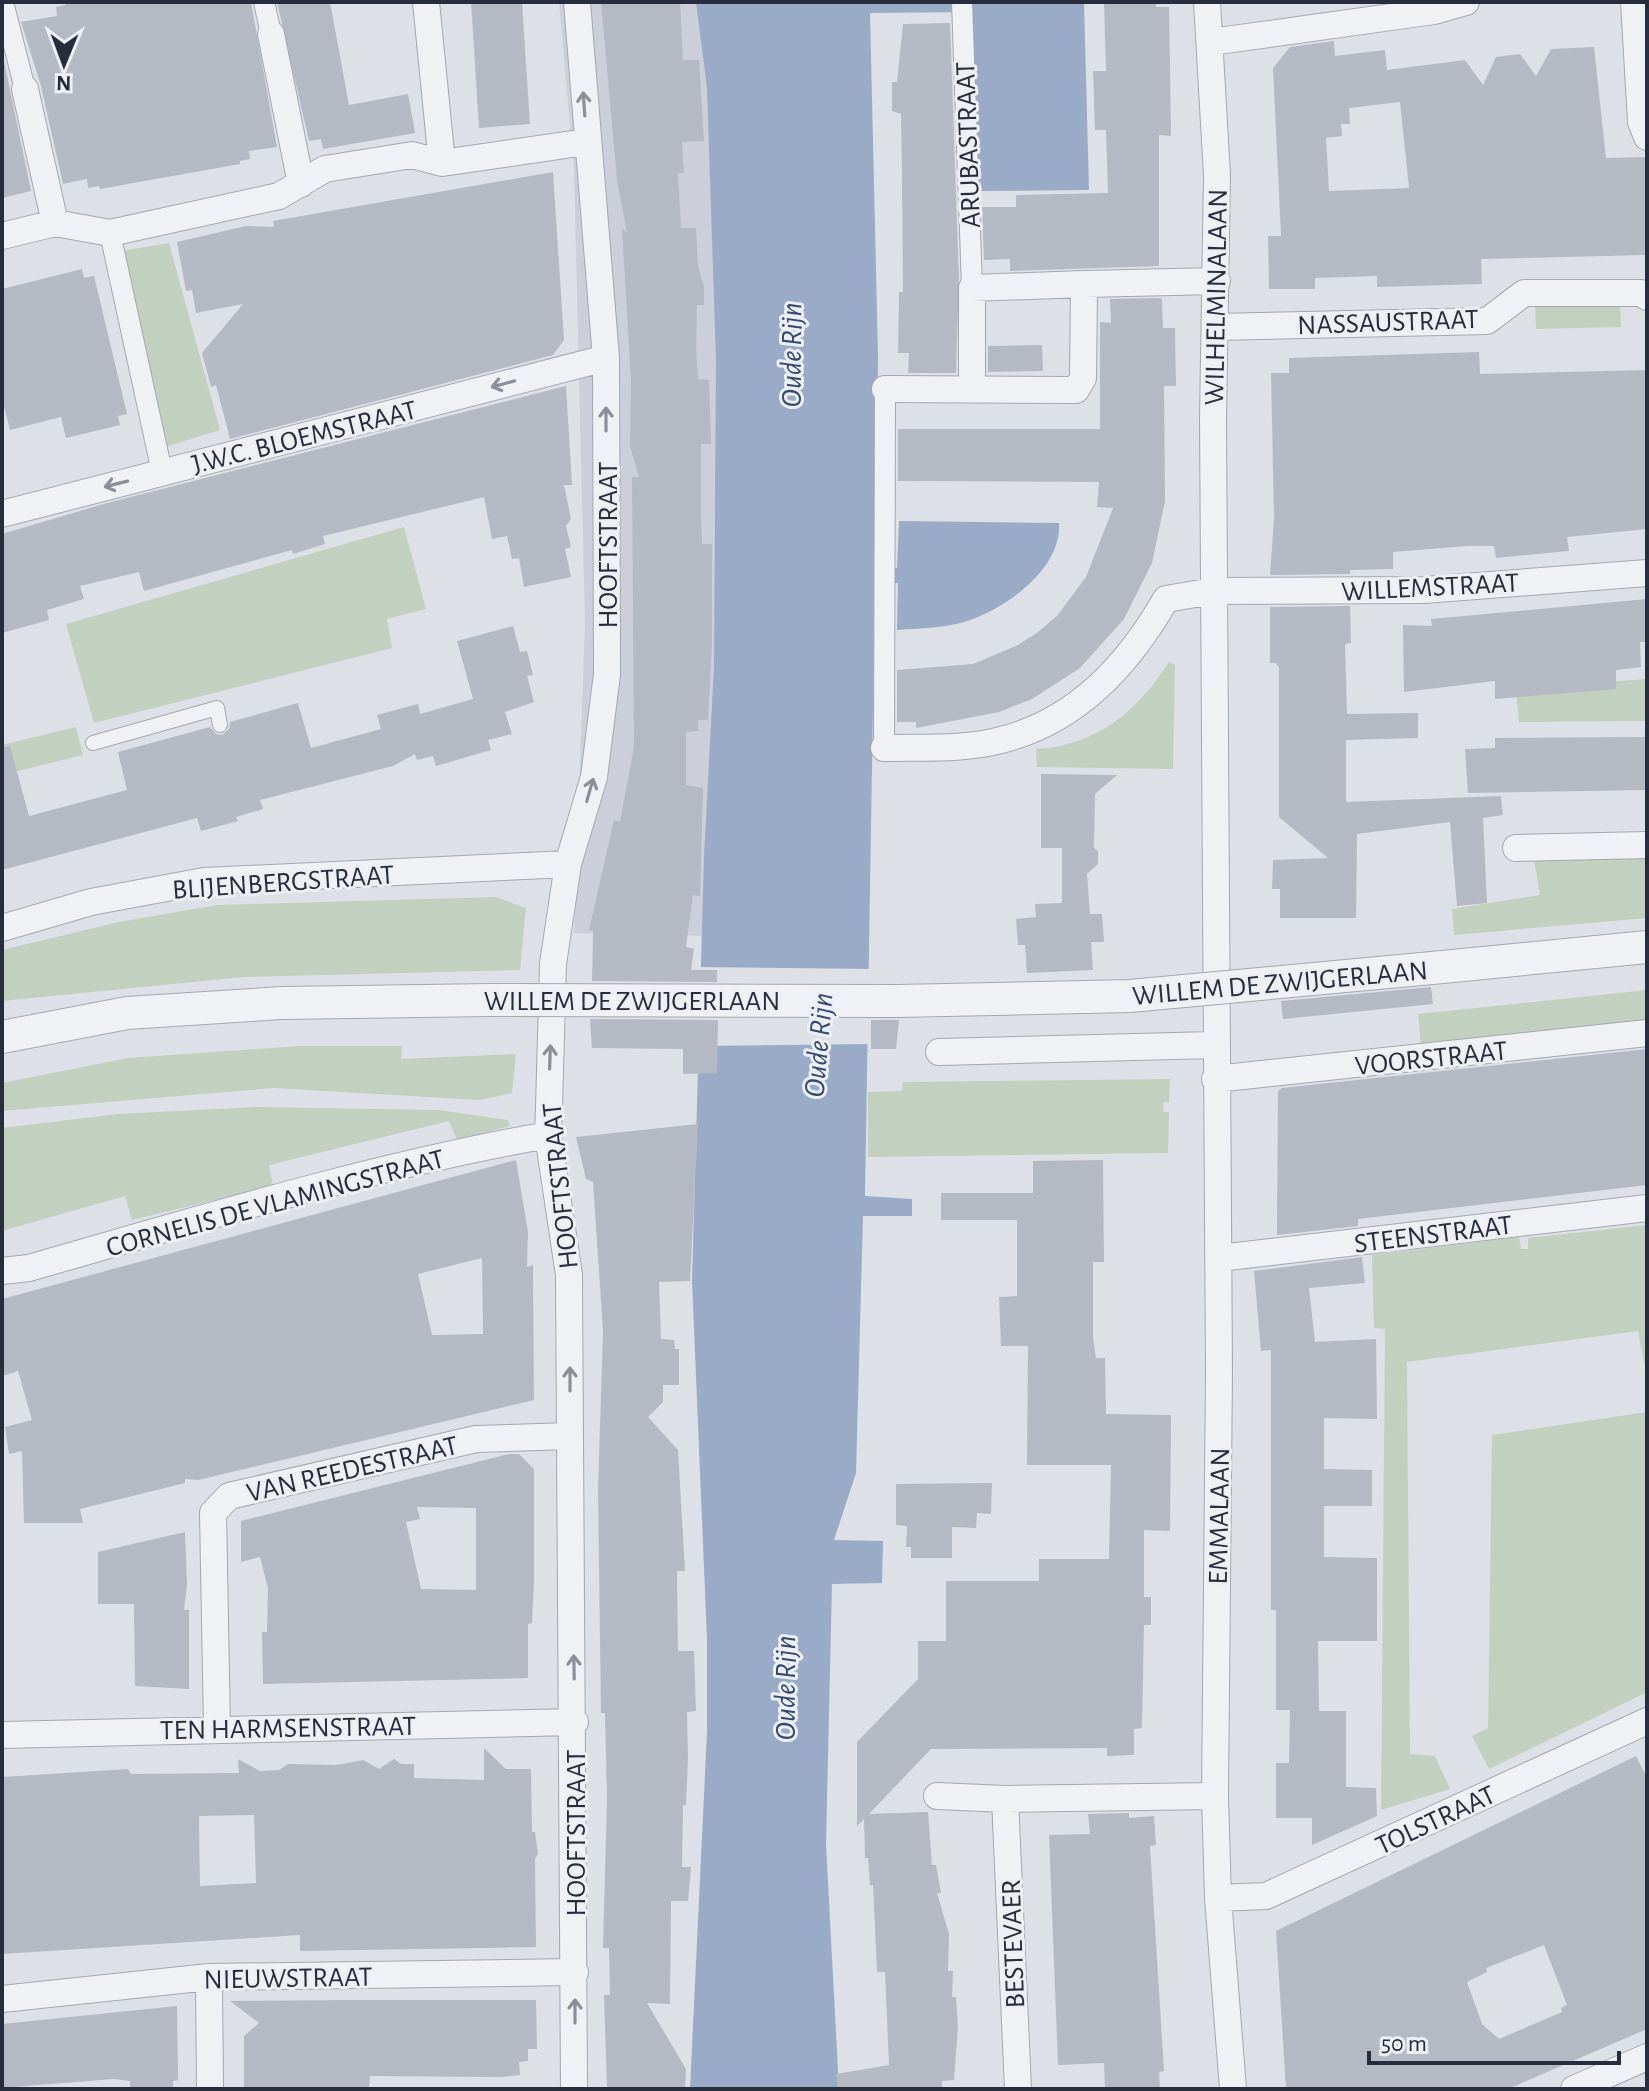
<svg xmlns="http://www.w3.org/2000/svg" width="1649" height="2091" font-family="'Alegreya Sans',sans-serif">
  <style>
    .built { fill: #cccfd9 }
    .green { fill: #c2d0bf }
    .water { fill: #99abc6 }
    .pier { fill: #dde0e7 }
    .building { fill: #b5b9c3; fill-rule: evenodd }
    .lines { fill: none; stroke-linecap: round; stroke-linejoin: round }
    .service-casing { stroke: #a3a7b1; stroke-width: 16 }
    .pedestrian-casing { stroke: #a3a7b1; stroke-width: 22 }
    .minor-casing { stroke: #a3a7b1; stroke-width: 28 }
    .tertiary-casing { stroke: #a3a7b1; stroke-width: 34 }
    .service { stroke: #f0f1f5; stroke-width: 14 }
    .pedestrian { stroke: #f0f1f5; stroke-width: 20 }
    .minor { stroke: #f0f1f5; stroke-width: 26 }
    .tertiary { stroke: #f0f1f5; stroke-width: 32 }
    .tertiary-bridge-casing { stroke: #a3a7b1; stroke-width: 34; stroke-linecap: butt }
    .tertiary-bridge { stroke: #f0f1f5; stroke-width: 32 }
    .oneway { stroke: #8c8f99 }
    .labels { text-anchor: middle; stroke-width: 6; stroke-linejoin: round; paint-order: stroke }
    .street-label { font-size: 28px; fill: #272d3d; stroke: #edeff4 }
    .water-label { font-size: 30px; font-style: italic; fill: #33496f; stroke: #edeff4 }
  </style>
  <rect width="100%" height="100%" fill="#dde0e7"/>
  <path class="built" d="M559 2H730L710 936 574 933 585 623 574 170Z"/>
  <path class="green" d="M169 243 220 430 165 447 121 251Z
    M1620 301 1621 327 1536 329 1535 303Z
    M404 527 426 609 387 619 392 648 94 723 66 624Z
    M1169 662 1175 665 1173 769 1037 767 1036 749C1096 746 1138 711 1169 662Z
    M1647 679V721L1519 722 1516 688Z
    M76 727 83 755 2 775V745Z
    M1647 857V918L1454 935 1452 909 1540 895 1534 859Z
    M496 897 526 908 520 970 243 977 2 1001V950L119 922 217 905Z
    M1647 990V1020L1421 1044 1418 1014Z
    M300 1046H402L401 1059 516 1054 512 1093 480 1100 273 1088 2 1111V1083L128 1058Z
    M1170 1079 1169 1102H1163L1164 1112H1169L1168 1153 868 1157V1092L902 1091 903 1082Z
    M257 1107 439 1110 508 1120 510 1126 457 1140 449 1121 269 1165 273 1186 132 1220 125 1196 2 1231V1128L118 1114Z
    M1647 1225V1379L1638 1331 1407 1362 1410 1754 1435 1756 1450 1789 1381 1810 1385 1329 1374 1328 1372 1255 1519 1237 1521 1249H1528V1238Z
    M1647 1412V1692L1489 1769 1472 1736 1488 1728 1492 1435Z"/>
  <path class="water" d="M696 2H1084L1089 190 977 191 971 12 870 13 878 355 876 569 897 568 899 521 1059 523C1062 565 1014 602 978 617 953 628 923 628 897 630L898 583H875L865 1196 912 1199V1216H863L856 1473 834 1540 883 1541 882 1583 832 1584 826 1844 839 2089H690L707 1732V1640L692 1281 704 857 714 666 716 361 707 88Z"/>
  <path class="pier" d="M698 967 874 969 872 1044 696 1046Z"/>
  <path class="building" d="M66 2H251L277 147 249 151 250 159 240 161V164L100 189 99 186 88 188 87 179 63 184 41 86 21 22 57 16 56 7 66 5Z
    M277 2H330L349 105 408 94 415 133 323 149 321 139 309 141Z
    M471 2H522L530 124 479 128Z
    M601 2H680L683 60H699L704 141 682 142 684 173H678L681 228H696L698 266 704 287V305H697L696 348 698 379 709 380 711 444H701V516L702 544H712V644L708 720H698V731L686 732V785L703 788 700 896 693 895 686 947 694 949 691 970H717V982L592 981 593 931 589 930 614 820 620 822 634 747 632 477H639L630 446 631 379 622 229 627 233 617 180Z
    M1104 2H1156V7H1169L1171 136 1159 135V266L1010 271V259L984 260 982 207H1016V195L1108 193 1106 130H1095L1093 71H1106Z
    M950 23 959 279 956 373H908L909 353H898L899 292H903L902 171 901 114 892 111V82H897L903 24Z
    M1334 41 1335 56 1385 50 1387 70 1465 60 1483 85 1496 57 1520 54 1536 76 1551 49 1594 47 1606 158 1647 157V255L1481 259 1482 284 1377 287V276L1315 278V289H1269L1268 236H1281L1273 68 1290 47ZM1400 102 1409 188 1329 191 1326 138 1342 136 1341 124H1350L1349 108Z
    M2 51 31 191 2 198Z
    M553 172 564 340 553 355 230 439 216 385 211 387 202 353 243 304 196 313 192 290 186 291 177 242 246 226 274 227 273 221Z
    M82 269 84 278 94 276 127 414 118 416 120 425 66 438 61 417 10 430 2 398V289Z
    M1159 298 1162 299 1163 328H1175L1176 386H1164L1165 501 1152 563 1124 619 1080 668 1032 699 999 712 916 728V722H897V670L973 664 1018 645 1038 632 1057 616 1086 577 1113 508 1097 507 1099 482 898 481V429H1100V322L1111 323 1110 299Z
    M1042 345 1043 371 988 372V346Z
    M1479 352 1480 374 1647 370V529L1567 537 1569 551 1496 558 1494 546H1467L1393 552V569L1350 570V574L1270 575 1274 519 1271 373H1289V358Z
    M566 386 572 485H564L571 519 566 526 571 547 565 549 571 577 524 587 519 558 512 559 507 536 492 539 484 497 323 536 325 544 293 554 292 550 144 591 139 572 80 586 84 599 47 610 49 620 2 633V534L107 503Z
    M1647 599V642H1640L1641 667 1616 670V689L1495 699V681L1404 692 1403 625 1432 626 1431 619Z
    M1350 606 1351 643 1345 644 1347 714 1418 713V738L1346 740V802L1501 796 1503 815 1483 818 1487 903 1457 906 1450 822 1357 834 1356 918H1280V889H1272L1273 860 1328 858 1279 817V668L1276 663H1270V607Z
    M513 626 520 652 527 651 533 675 527 676 534 702 505 712 512 734 488 740 491 750 436 766 433 756 417 760 415 754 393 766 260 800 263 809 236 817 238 821 201 831 197 818 2 870V748L10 746 29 816 127 790 118 752 210 727 216 734 222 735 229 729 230 722 298 703 311 748 381 729 377 715 418 704 420 714 473 699 457 641Z
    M1647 737V790L1468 793 1465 749 1495 748V738Z
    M1041 774 1117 775 1095 794 1094 848 1098 851V864L1087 874 1090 914H1102L1104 942H1091L1093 970 1027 973 1025 945H1018L1016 919 1036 917 1035 904 1062 903V848H1041Z
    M1431 987 1433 1004 1283 1019 1281 1001Z
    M590 1019 718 1020 717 1073 683 1074V1049L592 1048Z
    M871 1020H899L896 1049H871Z
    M1647 1049V1185L1358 1219V1226L1277 1235 1278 1091 1282 1088Z
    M698 1124 690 1281 659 1282 661 1339 674 1340 675 1349H679V1385H663V1402L648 1417 678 1450 685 1571H677L678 1651H694L696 1711 687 1712 688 1758 686 1805H683L682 1867H691L688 1901H671L670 2004 647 2003 686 2069 685 2089 607 2087 604 1995H610L609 1948H603L607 1798 605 1713H601L598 1491 603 1330 593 1182 586 1179 576 1137Z
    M516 1160 528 1232 527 1267 533 1265 534 1400 198 1480 185 1479V1483L80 1509 83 1523H24L22 1451 9 1454 5 1427 32 1420 18 1371 2 1376V1299ZM482 1258 483 1334 432 1335 418 1274Z
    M1103 1160 1104 1262H1093V1338L1096 1358H1105L1106 1414 1171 1415 1170 1531 1144 1530V1597H1151V1625H1144L1142 1728 1134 1729V1755L1107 1756V1748L931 1749 869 1814 928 1812 932 1865H936L941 1893H937L949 1934 948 1971H953L952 1997H956L958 2027 954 2080 942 2081V2089H838L836 2074 889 2065 885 1972H877L873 1885H870L868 1858H865L864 1819 857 1826V1742L918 1679V1641H946V1581H1039V1559H1109L1111 1465H1027L1028 1346H1001L999 1297 1017 1296V1220H941V1193H1033V1161Z
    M1362 1257 1365 1283 1309 1288 1315 1342 1376 1339 1377 1419 1324 1418V1469L1372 1470V1506H1324V1557L1377 1558V1641H1318L1319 1711H1346V1787L1376 1788 1377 1816 1312 1845V1818H1276V1763H1289L1290 1710H1276V1610H1271V1350L1261 1351 1254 1271Z
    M509 1454H519L534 1469V1582L532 1623 528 1624V1678L263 1684 262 1632H267L268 1589 260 1557 241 1562V1521ZM417 1507 476 1508V1590L421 1589 406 1522 420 1519Z
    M992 1483 991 1514 977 1513 976 1528 952 1527V1558H911V1547H906L907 1526 896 1525V1484Z
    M185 1532 187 1584 184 1610H189V1689L135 1686 134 1604H98V1552Z
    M484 1748 506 1769H531L532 1832H535L538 1854 535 1859 536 1947 300 1951V1935L2 1954V1777L128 1769 131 1774 239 1773 238 1759 260 1771 279 1770 288 1764 337 1765 363 1760 379 1769 394 1759 401 1764H414V1778L484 1780ZM254 1815 256 1883 200 1886 199 1816Z
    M1636 1756 1647 1778V2029L1508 2089H1286L1276 1931ZM1544 1945 1567 2005 1561 2008 1562 2012 1499 2039 1482 2024 1467 1982 1487 1972 1486 1968Z
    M1129 1813V1818L1154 1816 1156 1845 1150 1846 1164 2071 1159 2072 1160 2089H1105L1104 2063 1058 2065 1049 1835 1090 1834 1088 1814Z
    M356 2000H536L537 2049H528V2061L519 2062 520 2075 502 2077 370 2076 369 2087 244 2089V2036L259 2023 230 2001Z
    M177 2006 178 2080 173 2081V2089H130V2081L114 2079 2 2088V2024Z"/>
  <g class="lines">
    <g class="service-casing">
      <path id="service" d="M93 743 217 708 220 725"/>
    </g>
    <g class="pedestrian-casing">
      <path id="pedestrian" d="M3 2 25 89
        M264 2 271 34
        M962 2 972 288
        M110 233 162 472
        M884 748 885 389"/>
    </g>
    <g class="minor-casing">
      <path id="minor" d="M426 2 442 163
        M1207 2 1217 175 1213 420 1219 1373 1215 1796 1218 1898 1233 2089
        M1634 2 1641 122 1647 137
        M271 34 301 184
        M1211 42 1434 11 1466 2
        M25 89 55 223
        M2 236 55 223 110 233 279 196 325 169 412 155 442 163 586 142
        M1216 327 1487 321 1524 293H1641L1647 297
        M972 388V288L1084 284
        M885 389 1076 390 1083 378 1084 284 1217 281
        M2 514 606 358
        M884 748C922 747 964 750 1001 740 1077 721 1128 665 1166 599L1213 591 1424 590 1647 573
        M1516 848 1647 845
        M2 928 91 902 204 881 568 864
        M939 1052 1214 1045
        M1215 1079 1647 1033
        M1219 1258 1647 1208
        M2 1271 29 1268C200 1219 373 1166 548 1135
        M217 1728 213 1513 229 1496 476 1439 570 1436
        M2 1735 575 1722
        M937 1796 1005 1799 1215 1796
        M1005 1799 1018 2089
        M1218 1898 1266 1896 1647 1721
        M209 1977 210 2089
        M2 1999 209 1977 575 1972
        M574 2089 569 1275 548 1135 549 1107 553 964 568 864 594 777 607 674 606 358 577 2
        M1574 2089 1647 2057"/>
    </g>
    <g class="tertiary-casing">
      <path id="tertiary" d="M1432 968 1647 947
        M2 1037 127 1013 282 1003 492 1000"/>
    </g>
    <use href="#service" class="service"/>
    <use href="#pedestrian" class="pedestrian"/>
    <use href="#minor" class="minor"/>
    <use href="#tertiary" class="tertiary"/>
    <g class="tertiary-bridge-casing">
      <path id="tertiary-bridge" d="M492 1000 897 1001 1130 996 1432 968"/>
    </g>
    <use href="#tertiary-bridge" class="tertiary-bridge"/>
  </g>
  <defs><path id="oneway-shaft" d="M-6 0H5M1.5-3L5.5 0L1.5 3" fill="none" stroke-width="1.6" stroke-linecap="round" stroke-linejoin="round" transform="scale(2)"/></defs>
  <g class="oneway">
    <use href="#oneway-shaft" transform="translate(584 104) rotate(-94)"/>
    <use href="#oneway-shaft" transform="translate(503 384) rotate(165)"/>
    <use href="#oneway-shaft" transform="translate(606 419) rotate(-90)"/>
    <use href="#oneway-shaft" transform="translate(116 484) rotate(166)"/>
    <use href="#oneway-shaft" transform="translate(590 790) rotate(-74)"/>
    <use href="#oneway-shaft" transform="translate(550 1057) rotate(-88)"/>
    <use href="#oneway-shaft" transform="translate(570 1379) rotate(-90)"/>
    <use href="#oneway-shaft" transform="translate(574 1667) rotate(-91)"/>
    <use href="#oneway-shaft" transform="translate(575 2011) rotate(-90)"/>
  </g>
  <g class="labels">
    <g class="street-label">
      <text transform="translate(967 145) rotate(-92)" y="10">ARUBASTRAAT</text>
      <text transform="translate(1215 297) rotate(-89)" y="10">WILHELMINALAAN</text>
      <text transform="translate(1388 321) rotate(-2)" y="10">NASSAUSTRAAT</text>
      <text transform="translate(304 436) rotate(-14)" y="10">J.W.C. BLOEMSTRAAT</text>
      <text transform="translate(607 545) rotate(-90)" y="10">HOOFTSTRAAT</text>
      <text transform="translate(1430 586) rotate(-3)" y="10">WILLEMSTRAAT</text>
      <text transform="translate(283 881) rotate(-4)" y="10">BLIJENBERGSTRAAT</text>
      <text transform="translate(1280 982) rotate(-5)" y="10">WILLEM DE ZWIJGERLAAN</text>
      <text x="632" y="1010">WILLEM DE ZWIJGERLAAN</text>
      <text transform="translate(1431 1057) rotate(-6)" y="10">VOORSTRAAT</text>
      <text transform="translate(559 1186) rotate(-96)" y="10">HOOFTSTRAAT</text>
      <text transform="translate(275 1202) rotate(-15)" y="10">CORNELIS DE VLAMINGSTRAAT</text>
      <text transform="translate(1433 1233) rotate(-7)" y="10">STEENSTRAAT</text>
      <text transform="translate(352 1468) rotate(-13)" y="10">VAN REEDESTRAAT</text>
      <text transform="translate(1218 1516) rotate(-89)" y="10">EMMALAAN</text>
      <text transform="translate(288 1727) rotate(-1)" y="10">TEN HARMSENSTRAAT</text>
      <text transform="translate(1435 1819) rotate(-25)" y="10">TOLSTRAAT</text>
      <text transform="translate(575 1833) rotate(-90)" y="10">HOOFTSTRAAT</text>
      <text transform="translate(1012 1944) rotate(-92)" y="10">BESTEVAER</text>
      <text transform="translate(288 1977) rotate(-1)" y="10">NIEUWSTRAAT</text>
    </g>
    <g class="water-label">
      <text transform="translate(791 355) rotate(-90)" y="10">Oude Rijn</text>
      <text transform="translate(818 1045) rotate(-85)" y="10">Oude Rijn</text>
      <text transform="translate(785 1688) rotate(-90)" y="10">Oude Rijn</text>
    </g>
  </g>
  <rect width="1649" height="2091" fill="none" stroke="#272d3d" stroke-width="8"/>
  <g transform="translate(64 64) rotate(181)" stroke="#edeff4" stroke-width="6" paint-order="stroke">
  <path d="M0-6L14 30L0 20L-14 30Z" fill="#272d3d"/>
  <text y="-12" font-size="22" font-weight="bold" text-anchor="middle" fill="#272d3d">N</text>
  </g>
  <path d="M1369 2051v12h250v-12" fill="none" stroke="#272d3d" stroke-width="4"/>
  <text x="1381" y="2051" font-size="24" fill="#272d3d" stroke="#edeff4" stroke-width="6" paint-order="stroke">50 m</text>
</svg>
